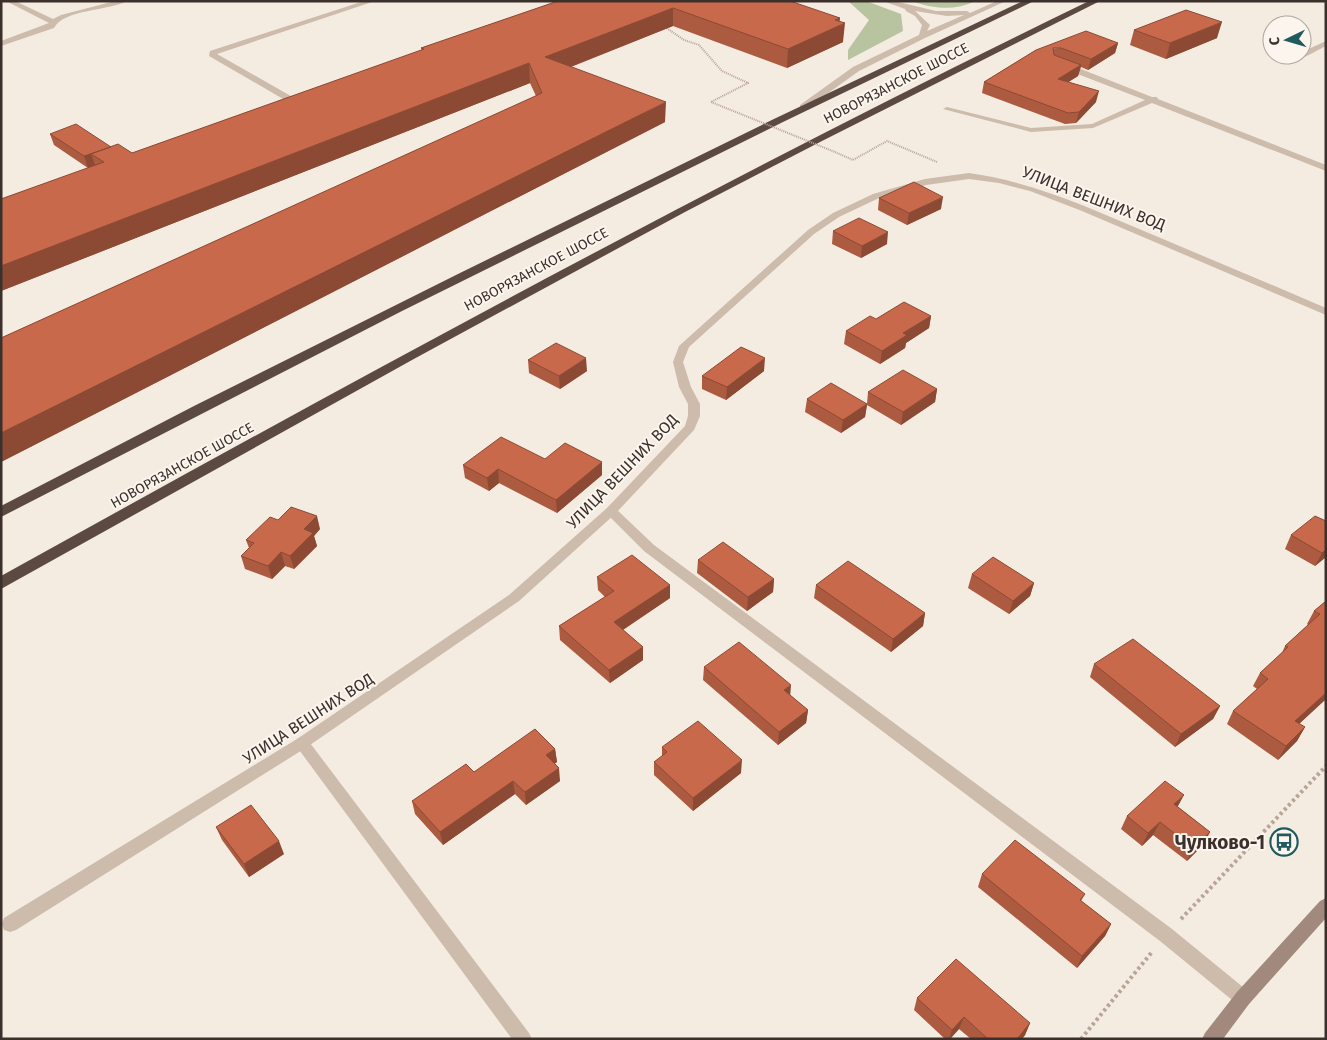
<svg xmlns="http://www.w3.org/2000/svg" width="1327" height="1040" font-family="'Fira Sans',sans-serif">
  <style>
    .green { fill: #b8c4a0 }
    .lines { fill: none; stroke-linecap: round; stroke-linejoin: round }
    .path-far1 { stroke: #b9a596; stroke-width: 2; stroke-dasharray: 1 1; stroke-linecap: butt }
    .path { stroke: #b9a596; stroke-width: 4; stroke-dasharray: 3 3; stroke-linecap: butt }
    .lane { fill: #cdbbac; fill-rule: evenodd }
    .street { fill: #cdbbac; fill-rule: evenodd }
    .secondary { fill: #a18a7d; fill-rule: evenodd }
    .highway { fill: #5c4a42; fill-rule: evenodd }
    .path-bridge { stroke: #b9a596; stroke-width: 2; stroke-dasharray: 1 1; stroke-linecap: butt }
    .wall { fill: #ac5a40 }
    .shaded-wall { fill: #8c4a34 }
    .building { fill: #c8694b; stroke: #8c4a34 }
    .labels { text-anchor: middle; stroke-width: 4; stroke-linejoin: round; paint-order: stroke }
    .far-street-label { font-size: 14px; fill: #3b302b; stroke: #fbf5ee }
    .street-label { font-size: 16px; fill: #3b302b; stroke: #fbf5ee }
    .near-poi-label { font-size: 19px; font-weight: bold; fill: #3b302b; stroke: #fbf5ee; text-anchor: end }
  </style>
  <rect width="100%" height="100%" fill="#f4ebe1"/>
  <path class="green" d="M848 1H866L901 14 903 31 848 60V50L869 20Z
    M911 1H976C954 11 934 9 911 1Z"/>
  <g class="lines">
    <path class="path-far1" d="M665 27 684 40 699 45 722 71 748 83 711 102
      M835 152 853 160 887 141 937 162"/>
    <path class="path" d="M1181 919 1326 766
      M1081 1039 1152 952"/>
    <path class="lane" d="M1062 64H1068L1152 97H1157L1158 99 1326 165V171L1152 103 1093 128 1031 132 943 109 947 107 1031 128 1092 124 1145 100 1062 68Z
      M611 507 615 508 654 545 1172 929 1249 992 1252 998 1249 1004 1243 1007 1237 1004 1160 941 644 551 607 514 605 511 607 508Z
      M302 737 307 739 529 1033 532 1039H512L297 747 295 743 297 739Z"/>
    <path class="street" d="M6 1H15L53 19 61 15 115 1H127C109 11 64 9 54 28L1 46V41L49 23Z
      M364 1H375L217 54 296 99V103H290L209 56 210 51Z
      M883 1H894L936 11H967L970 13 997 1H1006L925 38 859 71 806 109H800V105L853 67 919 35 922 25 915 16 906 11 905 9ZM915 11 947 16 964 15 927 31 930 25Z
      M1326 41V46C1317 50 1288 68 1281 63L1295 55H1302V52Z
      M969 173C1034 182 1092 209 1151 234 1210 259 1268 283 1326 308V315L1082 211 1030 191 999 183 969 179 926 185 879 198 839 217 814 234 689 347 683 362 691 387 700 404V416L694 430 615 514 519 601 307 747 16 930 10 932 4 930 2 924 4 918 297 739 509 595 607 508 685 426 688 416V404L679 387 673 362 679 346 808 230 833 213 873 194 925 179Z"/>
    <path class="secondary" d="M1326 898V918L1249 1004 1223 1039H1202L1205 1033 1237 992 1320 901Z"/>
    <path class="highway" d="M1023 1H1034L783 122 402 311 1 517V506L194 406 460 273 776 118Z
      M1089 1H1100L822 141 685 212 412 360 1 589V576C360 377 720 180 1089 1Z"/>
    <path class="path-bridge" d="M711 102 835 152"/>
  </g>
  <path class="wall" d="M558 1 840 18 839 21 843 42 787 68 673 26 571 67 665 122 1 462V338L536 96 530 83 1 291V199L95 166 88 168 54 145 50 134 111 147 132 153 422 50 421 48Z
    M1134 30 1217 38 1166 59 1130 45Z
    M1118 43 1115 53 1088 70 1081 67 1078 76 1068 82 1096 102 1076 123 1065 124 982 93 984 82 1036 50Z
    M879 198 941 209 907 225 878 210Z
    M833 231 887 244 861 258 832 244Z
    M931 316 929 328 906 343 905 348 880 364 844 344 846 331 876 319Z
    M528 360 587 371 560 389 529 373Z
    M764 371 726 400 702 389V376Z
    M937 389 935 402 901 425 867 405 865 417 841 433 805 412 807 399 867 404 868 392Z
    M545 459 602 462V475L557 513 499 483 489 491 465 478 463 465Z
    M278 520 320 529 314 536 317 546 294 569 285 566 272 579 245 569 241 556 249 548 246 540Z
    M1326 521V557L1315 566 1285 549 1291 535Z
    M698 560 774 579 773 592 747 611 697 573Z
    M972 574 1034 583 1030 596 1009 614 968 588Z
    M597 577 670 585V598L623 630 643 647V660L610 683 560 640 559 626 605 597 598 590Z
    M816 585 925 613 923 626 891 652 814 598Z
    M1326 601V699L1299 724 1305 727 1297 741 1278 760 1227 724 1233 711 1257 689 1253 686 1260 673 1282 653 1285 646 1308 625 1307 624 1314 611Z
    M1094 664 1220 706 1213 719 1175 747 1090 677Z
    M704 667 790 695 808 710 806 723 778 745 703 680Z
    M662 747 741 773 693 811 654 775V762L662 756Z
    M555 749 557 762 555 763 560 781 526 805 515 794 443 845 415 814 412 801 474 772Z
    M1178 807 1210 832 1203 845 1187 861 1153 835 1142 846 1121 829 1127 816Z
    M216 827 284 854 249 877 222 840Z
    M982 874 1085 894 1081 901 1111 924 1105 936 1077 968 978 887Z
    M917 998 1030 1023 1025 1035 1022 1039H971L959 1029 950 1039H945L914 1010Z"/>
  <path class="shaded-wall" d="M673 8V26L547 76 545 57Z
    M840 18 839 26 845 23 843 42 787 68 788 49Z
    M1222 22 1217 38 1166 59 1170 43Z
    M1118 43 1115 53 1088 70 1091 59Z
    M529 63 530 83 1 291V266Z
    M1081 65 1078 76 1056 90 1058 79Z
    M1099 91 1096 102 1076 123 1079 112Z
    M666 102 665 122 1 462V433Z
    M91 154 95 165 88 168 84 156Z
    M943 197 941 209 907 225 909 213Z
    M888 232 887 244 861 258 862 246Z
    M931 316 929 328 906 343 905 348 880 364 882 351 903 333Z
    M586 358 587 371 560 389 559 376Z
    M765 358 764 371 726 400 727 387Z
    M937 389 935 402 901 425 903 412Z
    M867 404 865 417 841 433 843 420Z
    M602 462V475L557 513 556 500Z
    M498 469 499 483 489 491 487 478Z
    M317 516 320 529 314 536 317 546 294 569 290 556 304 529Z
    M1326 550V557L1315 566 1322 553Z
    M281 552 285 566 272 579 268 566Z
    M774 579 773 592 747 611 748 597Z
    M1034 583 1030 596 1009 614 1013 601Z
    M670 585V598L615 635 614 622Z
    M925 613 923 626 891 652 893 639Z
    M643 647V660L610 683 609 670Z
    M791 685 790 698 784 690Z
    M1326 693V699L1288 734 1295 721Z
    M1220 706 1213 719 1175 747 1181 734Z
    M808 710 806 723 778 745 779 732Z
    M1305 727 1297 741 1278 760 1286 746Z
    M555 749 557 762 548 768 546 755Z
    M742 760 741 773 693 811V798Z
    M559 768 560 781 526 805 525 792Z
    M513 781 515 794 443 845 440 832Z
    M1184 795 1177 808 1174 804Z
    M1160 822 1153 835 1142 846 1148 833Z
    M1210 832 1203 845 1187 861 1193 848Z
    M279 841 284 854 249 877 244 864Z
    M1111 924 1105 936 1077 968 1082 956Z
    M964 1017 959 1029 950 1039H949L952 1030Z
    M1030 1023 1025 1035 1022 1039H1017Z"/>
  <path class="building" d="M558 1H790L840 18 835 20 845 23 788 49 673 8 545 57 666 102 1 433V338L542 93 529 63 1 266V199L104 162 91 154 118 144 132 153 424 49 421 48Z
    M1186 10 1222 22 1170 43 1134 30Z
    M1086 31 1118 43 1091 59 1061 48H1053L1054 55 1081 65 1058 79 1099 91 1079 112 1068 113 984 82 1036 50Z
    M76 124 111 147 84 156 50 134Z
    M914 182 943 197 909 213 879 198Z
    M859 218 888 232 862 246 833 231Z
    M904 302 931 316 903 333 907 335 882 351 846 331 870 316 876 319Z
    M556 343 586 358 559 376 528 360Z
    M741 347 765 358 727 387 702 376Z
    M903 370 937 389 903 412 868 392Z
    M831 383 867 404 843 420 807 399Z
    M501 437 545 459 565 443 602 462 556 500 498 469 487 478 463 465Z
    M291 507 317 516 304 529 313 533 290 556 281 552 268 566 241 556 254 543 246 540 270 517 278 520Z
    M1315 516 1326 521V550L1322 553 1291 535Z
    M723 542 774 579 748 597 698 560Z
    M632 555 670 585 614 622 643 647 609 670 559 626 614 591 597 577Z
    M993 557 1034 583 1013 601 972 574Z
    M848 561 925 613 893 639 816 585Z
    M1326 601V693L1295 721 1305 727 1286 746 1233 711 1268 679 1260 673 1288 647 1285 646 1320 614 1314 611Z
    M1133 639 1220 706 1181 734 1094 664Z
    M739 642 791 685 784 690 808 710 779 732 704 667Z
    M698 721 742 760 693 798 654 762 667 752 662 747Z
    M535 729 555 749 546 755 559 768 525 792 513 781 440 832 412 801 466 764 474 772Z
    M1165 781 1184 795 1174 804 1210 832 1193 848 1160 822 1148 833 1127 816Z
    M251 805 279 841 244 864 216 827Z
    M1015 840 1085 894 1080 900 1111 924 1082 956 982 874Z
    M956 959 1030 1023 1017 1039H988L964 1017 952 1030 917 998Z"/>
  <defs>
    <g id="bus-ring" transform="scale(1.4375)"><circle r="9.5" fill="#fbf5ee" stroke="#1f5a5e" stroke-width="1.5"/><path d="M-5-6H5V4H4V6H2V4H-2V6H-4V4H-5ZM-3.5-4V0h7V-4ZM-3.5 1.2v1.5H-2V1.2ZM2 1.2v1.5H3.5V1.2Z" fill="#1f5a5e"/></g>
  </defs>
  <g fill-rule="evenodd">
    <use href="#bus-ring" x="1284" y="842"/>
  </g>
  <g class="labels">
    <g class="far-street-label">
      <text transform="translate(896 83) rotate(-27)" y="5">НОВОРЯЗАНСКОЕ ШОССЕ</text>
      <text transform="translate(536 269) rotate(-28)" y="5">НОВОРЯЗАНСКОЕ ШОССЕ</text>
      <text transform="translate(182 465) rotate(-29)" y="5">НОВОРЯЗАНСКОЕ ШОССЕ</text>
    </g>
    <g class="street-label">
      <text transform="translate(1094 198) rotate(21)" y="6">УЛИЦА ВЕШНИХ ВОД</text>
      <text transform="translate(622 471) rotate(-46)" y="6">УЛИЦА ВЕШНИХ ВОД</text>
      <text transform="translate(308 718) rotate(-33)" y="6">УЛИЦА ВЕШНИХ ВОД</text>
    </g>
    <g class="near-poi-label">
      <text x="1265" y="849">Чулково-1</text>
    </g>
  </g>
  <rect width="1327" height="1040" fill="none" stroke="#3b302b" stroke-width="5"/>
  <g transform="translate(1287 40) rotate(265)"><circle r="24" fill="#fbf5ee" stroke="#aea6a0"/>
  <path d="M0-4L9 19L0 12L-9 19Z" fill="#1f5a5e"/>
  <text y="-8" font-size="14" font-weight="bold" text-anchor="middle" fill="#3b302b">С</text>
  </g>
</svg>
